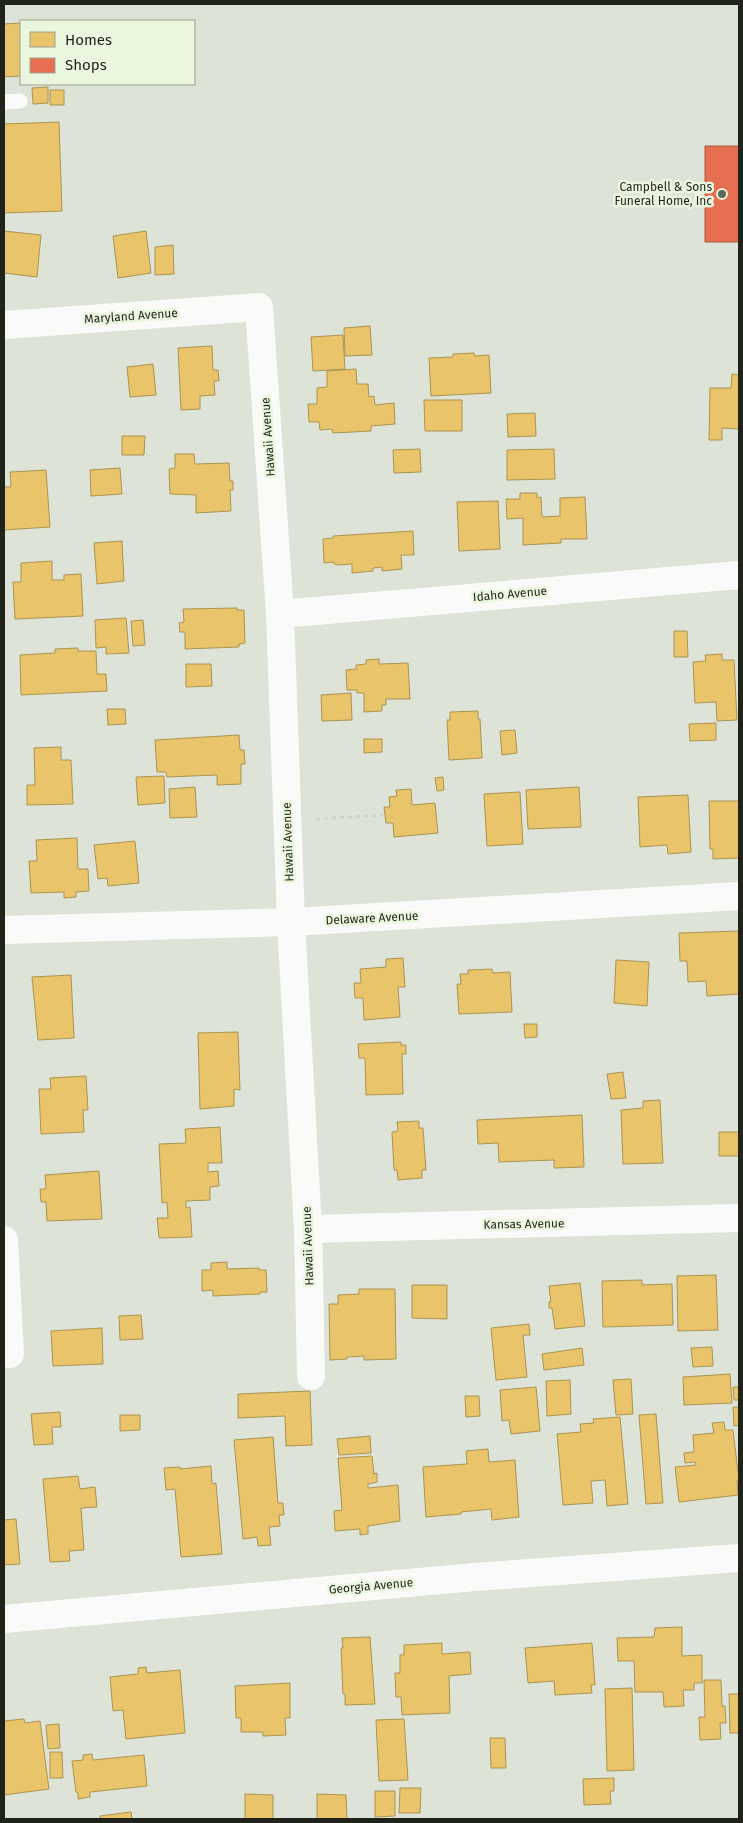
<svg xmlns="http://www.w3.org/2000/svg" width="743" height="1823" font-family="'Fira Sans',sans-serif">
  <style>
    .homes { fill: #e9c46a; stroke: #ac9452 }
    .shops { fill: #e76f51; stroke: #ab5840 }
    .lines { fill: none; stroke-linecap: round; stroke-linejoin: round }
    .path { stroke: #d1d3cf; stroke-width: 3; stroke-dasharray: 4 4; stroke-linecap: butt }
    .service { stroke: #fafbf9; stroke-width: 15 }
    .minor { stroke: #fafbf9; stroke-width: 28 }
    .tertiary { stroke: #fafbf9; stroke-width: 28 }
    .poi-dot { fill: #62665c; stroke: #eaf6dd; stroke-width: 2 }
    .labels { text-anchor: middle; stroke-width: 5; stroke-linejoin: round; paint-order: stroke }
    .poi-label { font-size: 12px; fill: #1f231a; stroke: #eaf6dd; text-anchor: end }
    .street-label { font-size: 12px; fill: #1f231a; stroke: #eaf6dd }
  </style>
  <rect width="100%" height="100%" fill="#dde3d6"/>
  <path class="homes" d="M21 23V76L4 77V24Z
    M48 87V103L33 104 32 88Z
    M50 90H64V105H50Z
    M59 122 62 211 4 213V124Z
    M4 231 41 235 37 277 4 273Z
    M146 231 151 273 118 278 113 236Z
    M173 245 174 274 155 275V247Z
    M370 326 372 355 345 356 344 328Z
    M343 335 345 369 313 371 311 337Z
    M212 346 213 370H218L219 381H214L215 395 200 396V409L181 410 178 348Z
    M474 353 475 356 489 355 491 393 431 396 429 358 453 357V354Z
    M153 364 156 395 130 397 127 367Z
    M356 369 357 384H368L369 397 374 396 375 405 394 403 395 424 371 426V431L333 433 332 429 320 430 319 422H309L308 404H317V388L327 387V371Z
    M732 374 739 375V429L722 428V440H709L710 388H731Z
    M424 400H462V431H425Z
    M535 413 536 436 508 437 507 414Z
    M122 436H145L144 455H122Z
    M420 449 421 472 394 473 393 450Z
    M554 449 555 479 507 480V450Z
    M175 454H194L195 464 229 463 230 481H233V490H230L231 511 196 513V495L170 494 169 469 175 468Z
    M120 468 122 494 91 496 90 470Z
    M46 470 50 527 4 530V487H11L10 472Z
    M520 493H537V498L541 497 542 517 560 516V498L585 497 587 539H561V543L523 545V518L507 519 506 499H520Z
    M498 501 500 549 459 551 457 502Z
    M413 531 414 555H401L402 569 382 571V567L373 568V571L352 573V564L337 565 334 564V562L324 563 323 539 333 538V536Z
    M122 541 124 581 97 584 94 543Z
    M52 561V580H64V575L81 574 83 616 15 619 13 582H21V563Z
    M237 608V610H244L245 643 239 644V647L185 649V632H180L179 623 184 622 183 609Z
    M126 618 129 653 106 654V647L96 648 95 620Z
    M143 620 145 645 133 646 131 621Z
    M674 631H687L688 657H674Z
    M78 648V651H96L97 674H106L107 691 21 695 20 655 55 653V649Z
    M722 654V660H734L737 720 717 721 716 702 695 703 693 662 706 661 705 655Z
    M379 659V664L408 663 410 699H386V705H382V711L364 712V693H357V690H347L346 670 356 669V665L366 664V660Z
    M186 664H211L212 686 186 687Z
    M351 693 352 720 322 721 321 695Z
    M107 709H125L126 724 108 725Z
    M478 711V719H480L482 758 449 760 447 720H450V712Z
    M716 723V740L690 741 689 724Z
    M515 730 517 753 502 755 500 731Z
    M239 735 240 750H244L245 764H241V784L217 785V775L167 777 166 772H157L155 740Z
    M364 739H382V752L364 753Z
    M61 747V760H71L73 804 27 805V785H35L34 748Z
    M164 776 165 803 138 805 136 777Z
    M443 777 444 790 437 791 435 778Z
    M195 787 197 817 170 818 169 789Z
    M579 787 581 827 528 829 526 790Z
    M411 789 412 805 435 803 438 833 394 837 393 823H386L384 807H390L389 797 397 796 396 790Z
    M520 792 523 844 487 846 484 794Z
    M688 795 691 852 668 854 667 845 640 847 638 797Z
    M709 801H739V858L713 859V849H710Z
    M77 838 78 869H88L89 891 76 892V897L64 898V892L31 893 29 861H37L36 840Z
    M135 841 139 883 108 886 107 878 98 879 94 845Z
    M739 931V994L707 996 706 981 688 982 687 961H680L679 933Z
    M403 958 405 987H398L400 1017 364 1020 363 998H355L354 983H361L360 969 386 967V959Z
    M616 960 649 962 647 1006 614 1003Z
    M492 969 493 973 510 972 512 1012 459 1014 457 984H461L460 974H468V970Z
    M71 975 74 1038 38 1040 32 977Z
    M524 1024H537V1037L525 1038Z
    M238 1032 240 1090 234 1089V1106L200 1109 198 1033Z
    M401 1042V1045H406V1054H402L403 1094 366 1095 365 1058H359L358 1044Z
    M623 1072 626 1098 611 1099 607 1074Z
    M86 1076 88 1110H83L84 1132 41 1134 39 1089H51L50 1078Z
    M660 1100 663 1163 623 1164 621 1110 643 1108V1101Z
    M582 1115 584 1167 554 1168V1160L499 1162 498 1143 478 1144 477 1120Z
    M419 1121V1128H423L426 1170H422V1178L398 1180 397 1170H394L392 1132 398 1131 397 1122Z
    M220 1127 222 1163H208V1172L218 1171 219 1186 210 1187V1200L186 1201V1208L190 1207 192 1237 159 1238 157 1218H168L167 1202 162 1203 159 1144 186 1143 185 1129Z
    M719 1132H739V1156H719Z
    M99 1171 102 1219 47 1221 46 1202H41L40 1189H46L45 1175Z
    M227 1262V1269L259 1268V1270H266L267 1292H260V1294L213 1296V1290L202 1291V1270H211V1263Z
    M716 1275 718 1330 678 1331 677 1276Z
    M642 1280V1285L672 1284 673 1325 603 1327 602 1281Z
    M580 1283 585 1326 555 1329 552 1308H549V1302H551L549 1286Z
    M412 1285H447V1319L412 1318Z
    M359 1289H395L396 1359 364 1360V1356L347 1357V1359L330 1360 329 1304H338V1295L359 1294Z
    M141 1315 143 1339 120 1340 119 1316Z
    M529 1324 530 1335H523L527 1377 496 1380 491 1328Z
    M102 1328 103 1364 53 1366 51 1331Z
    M712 1347 713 1366 693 1367 691 1348Z
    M582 1348 584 1365 544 1370 542 1354Z
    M730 1374 732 1403 684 1405 683 1377Z
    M631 1379 633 1414 616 1415 613 1380Z
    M570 1380 571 1414 547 1416 546 1381Z
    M536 1387 540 1431 511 1434 509 1420 502 1421 500 1390Z
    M733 1387H739V1400H734Z
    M310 1391 312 1445 286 1446 285 1416 238 1418V1394Z
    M465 1396H479L480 1416 466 1417Z
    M733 1407H739V1430V1425L734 1426Z
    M60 1412 61 1427H52L53 1444 34 1445 31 1414Z
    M656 1414 663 1503 646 1504 639 1415Z
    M120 1415H140V1430L120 1431Z
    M620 1417 628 1504 607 1506 605 1480 591 1481 593 1503 563 1505 557 1434 581 1432 580 1424 594 1423 593 1419Z
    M724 1422 725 1430H733L738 1472H739V1480H737L738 1495 679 1502 675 1467 696 1465 695 1462 685 1463 684 1453 694 1452 693 1435 714 1433 712 1423Z
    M370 1436 371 1453 339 1455 337 1439Z
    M273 1437 278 1503H283L284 1515H279L280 1526 269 1527 271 1545 258 1546 257 1537 243 1539 234 1440Z
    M488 1449 489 1462 515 1460 519 1517 492 1520 491 1509 461 1512V1514L426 1517 423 1467 467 1464 466 1451Z
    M372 1456 374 1474 377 1473V1482L368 1484V1488L398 1485 400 1521 368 1526V1534L360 1535V1529L335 1531 334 1511 342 1510 338 1458Z
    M211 1466 212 1484 216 1483 222 1554 181 1557 175 1489 166 1490 164 1468 180 1467V1469Z
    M78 1476 80 1489 95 1487 97 1507 81 1508 84 1550 69 1551 70 1561 50 1562 43 1479Z
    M16 1519 20 1564 4 1565V1520Z
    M682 1627V1656L702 1655V1683H694V1690H683L684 1706 664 1707 663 1692H635L634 1661H618L617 1638 654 1637 655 1628Z
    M370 1637 375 1704 345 1705V1694H343L341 1648H343L342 1638Z
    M442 1643V1654L470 1652 471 1674 449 1676 450 1713 402 1715 401 1697H396L395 1673H400V1655H404V1645Z
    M592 1643 595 1685H591L592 1693 555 1695 554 1681 528 1683 525 1648Z
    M146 1667 147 1673 180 1670 185 1733 126 1739 123 1710 113 1711 110 1677 138 1674V1668Z
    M704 1680H721L722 1706H725L726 1723H720L721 1739 700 1740 699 1717H705Z
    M290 1683V1718H285L286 1735 263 1736V1732H241V1718H236L235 1686Z
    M632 1688 634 1770 607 1771 605 1689Z
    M729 1694H739V1733H730Z
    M24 1719 25 1723 40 1721 49 1789 4 1795V1721Z
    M404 1719 408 1780 379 1781 376 1720Z
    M59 1724 60 1748 48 1749 46 1725Z
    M490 1738H505L506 1768H491Z
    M50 1752H62L63 1778H50Z
    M92 1754 93 1760 144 1755 147 1786 90 1792V1797L78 1799V1793L76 1792 72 1761 83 1760V1755Z
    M614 1778V1791H610L611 1804 584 1805 583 1779Z
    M400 1788H421L420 1813H399Z
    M375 1791H395V1816L375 1817Z
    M245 1794 273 1795V1819H245Z
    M317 1794 346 1795 347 1819H317Z
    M131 1812 132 1819H100V1816Z"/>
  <path class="shops" d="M705 146H739V242H705Z"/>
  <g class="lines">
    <path class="path" d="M316 819 385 815"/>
    <path class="service" d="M4 102 20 101"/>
    <path class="minor" d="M4 325 259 307 280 614 291 922 308 1229 311 1376
      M280 614 739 575
      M4 930 291 922 739 896
      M308 1229 739 1218
      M4 1240 10 1354"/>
    <path class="tertiary" d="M4 1619 475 1577 739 1558"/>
  </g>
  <circle class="poi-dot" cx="722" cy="194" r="5"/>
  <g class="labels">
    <g class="poi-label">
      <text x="712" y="191">Campbell &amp; Sons<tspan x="712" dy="14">Funeral Home, Inc</tspan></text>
    </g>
    <g class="street-label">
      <text transform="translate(131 316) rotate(-4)" y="4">Maryland Avenue</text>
      <text transform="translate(268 437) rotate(-94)" y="4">Hawaii Avenue</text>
      <text transform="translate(510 594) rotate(-5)" y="4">Idaho Avenue</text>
      <text transform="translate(288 842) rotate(-92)" y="4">Hawaii Avenue</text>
      <text transform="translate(372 918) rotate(-3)" y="4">Delaware Avenue</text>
      <text transform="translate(524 1224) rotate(-1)" y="4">Kansas Avenue</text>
      <text transform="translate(308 1246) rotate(-92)" y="4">Hawaii Avenue</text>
      <text transform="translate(371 1586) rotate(-5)" y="4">Georgia Avenue</text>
    </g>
  </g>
  <rect width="743" height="1823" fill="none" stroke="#1f231a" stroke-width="10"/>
  <rect x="20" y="20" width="175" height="65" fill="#eaf6dd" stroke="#99a28f"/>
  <rect x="30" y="32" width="25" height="15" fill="#e9c46a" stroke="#99a28f"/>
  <text x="65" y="45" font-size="15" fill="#1f231a">Homes</text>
  <rect x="30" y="58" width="25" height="15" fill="#e76f51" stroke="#99a28f"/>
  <text x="65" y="70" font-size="15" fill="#1f231a">Shops</text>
</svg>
